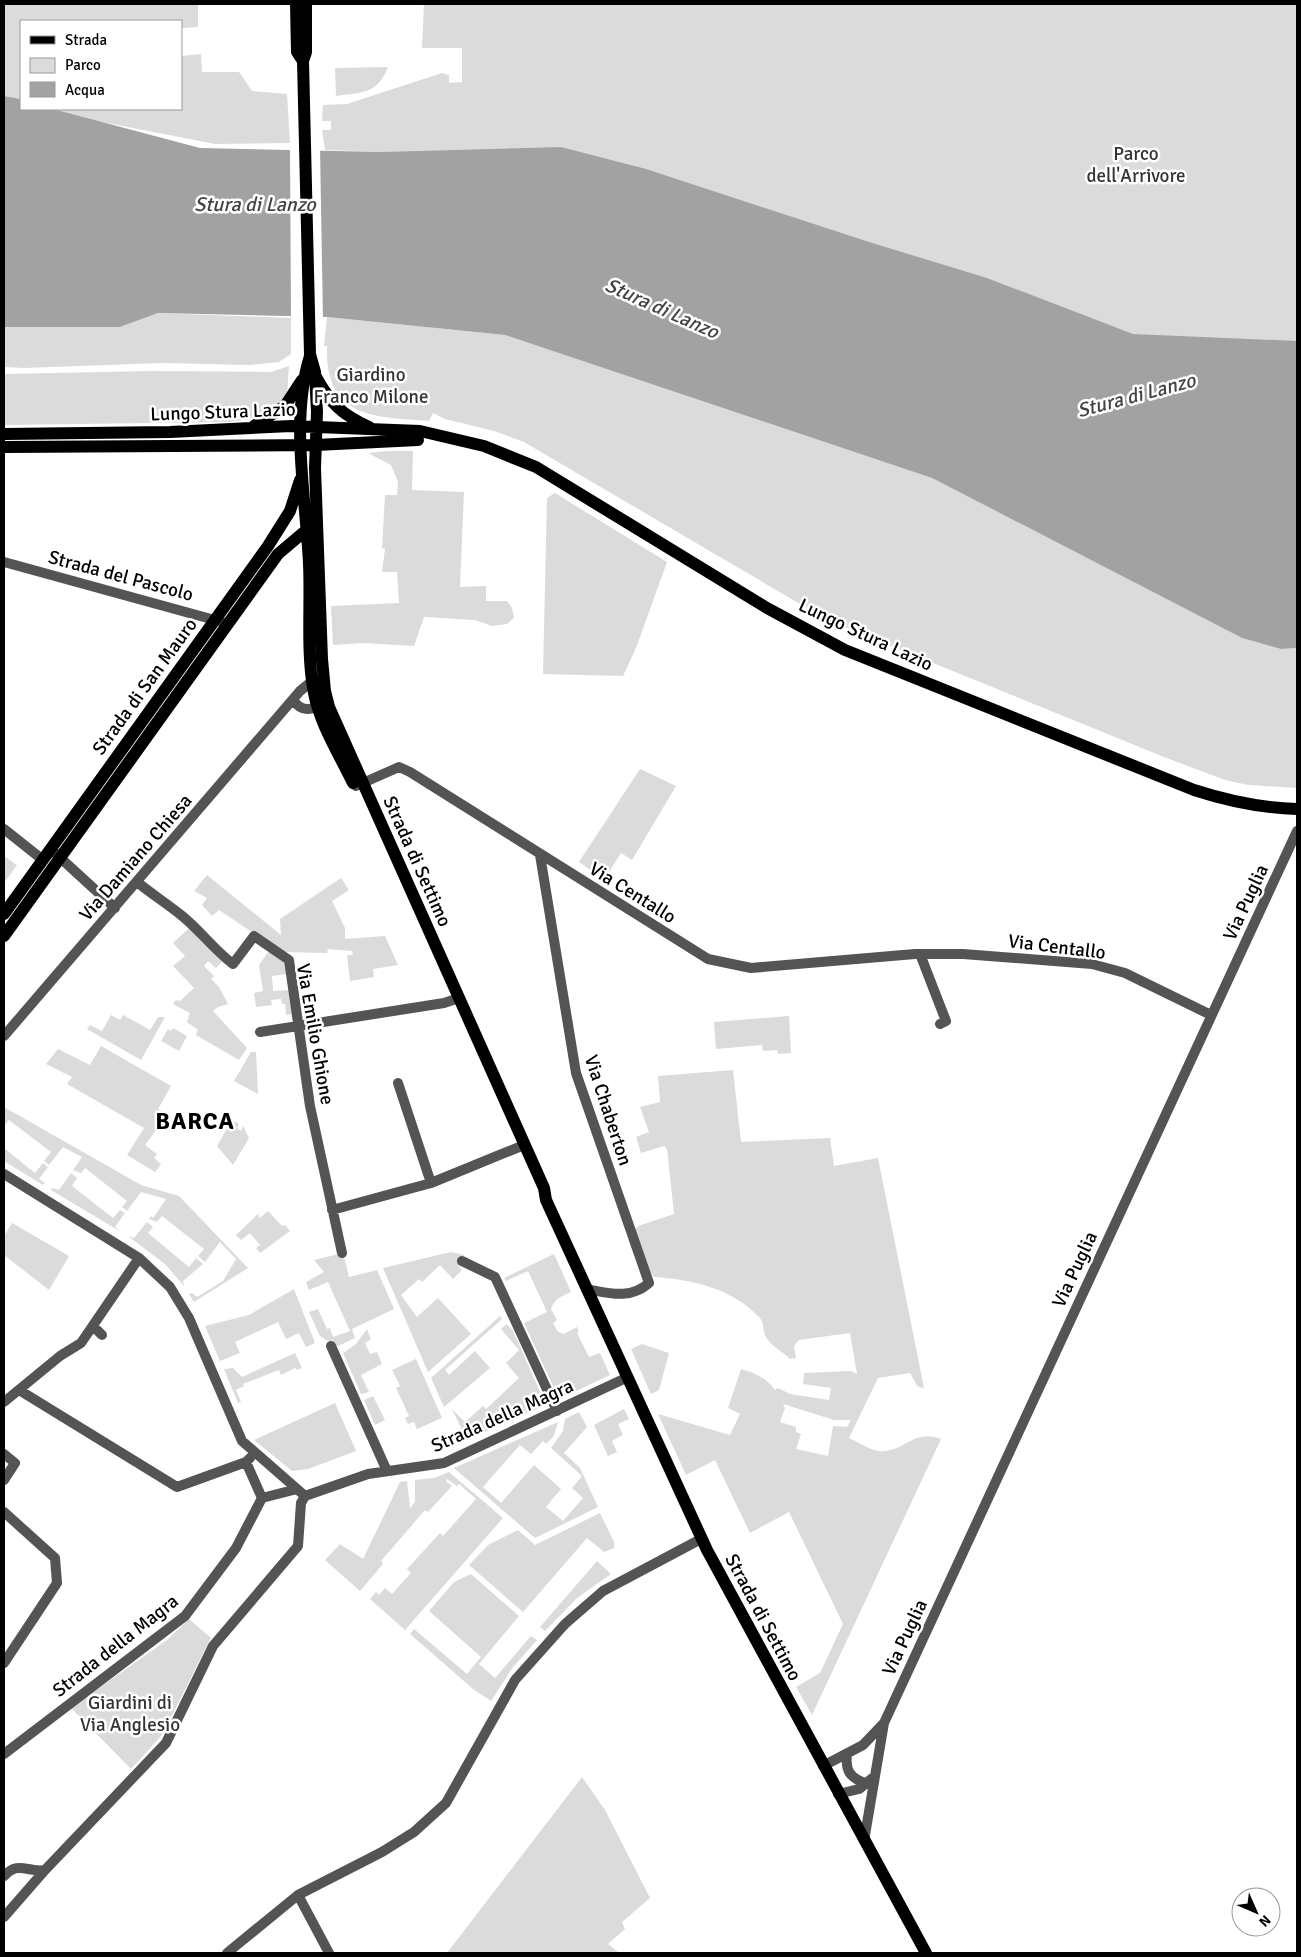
<svg xmlns="http://www.w3.org/2000/svg" width="1301" height="1957" font-family="Signika,sans-serif">
  <style>
    .green { fill: #dbdbdb; fill-rule: evenodd }
    .water { fill: #a2a2a2 }
    .pier { fill: #fff }
    .lines { fill: none; stroke-linecap: round; stroke-linejoin: round }
    .minor { stroke: #545454; stroke-width: 10 }
    .major { stroke: #000; stroke-width: 12 }
    .labels { text-anchor: middle; stroke-width: 5; stroke-linejoin: round; paint-order: stroke }
    .park-label { font-size: 19px; fill: #323232; stroke: #fff }
    .street-label { font-size: 19px; fill: #000; stroke: #fff }
    .water-label { font-size: 20px; font-style: italic; fill: #434343; stroke: #fff }
    .district-label { font-size: 24px; font-weight: bold; letter-spacing: 1px; fill: #000; stroke: #fff }
  </style>
  <rect width="100%" height="100%" fill="#fff"/>
  <path class="green" d="M4 4H198V27L181 28V21H21V99L4 96Z
    M424 4H1297V342L1075 391 382 152 325 150 322 130H331V121H322L323 105 347 104 442 73 449 75V83L462 82V48H422Z
    M201 54 202 72H239L252 91 287 94 290 143 215 144 92 120 53 109H181V56Z
    M388 67C377 95 362 92 336 96L335 68Z
    M158 313 291 318V354L279 362 249 365 163 363 24 368 4 367V327H120Z
    M327 317 505 335 932 478 1242 638 1281 649 1297 648V788L1248 785 1225 780 1164 757 847 628 800 604 524 442 494 431 445 419 433 413 429 421C372 417 325 418 327 346H324Z
    M289 366C288 376 288 385 287 394 285 416 246 419 230 422L4 425V374L152 371 271 372Z
    M388 451H413L412 490 464 492 460 587 486 586V601H507L512 608 514 618 507 624 492 626 475 620 424 617 414 646 364 643 333 645 331 606 399 603 397 572H382L385 549 382 548 385 495H397L398 482 391 465 368 453Z
    M555 493 667 562 636 648 623 676 543 674 547 498Z
    M640 769 676 786 632 860 621 853 604 880 579 862Z
    M4 856 17 865 4 883Z
    M207 875 281 935 280 919 341 878 349 890 332 901 345 928V939L385 936 398 965 373 969 374 977 350 981 347 955H353L352 951 328 949 327 953 282 952 219 910 212 916 202 905 207 898 194 891Z
    M189 928 222 962 216 968 208 961 204 966 214 976 211 979 219 987 228 1004 218 1007 213 1011 247 1048 239 1060 196 1035 198 1030 187 1022 190 1013 173 1004 176 1000 180 1001 194 988 173 966 185 956 173 943Z
    M269 951 285 962 287 974 272 976 273 991 289 990 292 1014 286 1015 285 1004H282L281 999 271 1000 272 1005 256 1007 254 993 263 991 259 965Z
    M111 1015 120 1020 123 1015 150 1030 158 1017H165L141 1060 87 1029 90 1025 102 1031Z
    M789 1016 791 1053 778 1054 777 1050 763 1051 762 1045 716 1049 714 1022Z
    M173 1028 187 1036 179 1051 161 1041 168 1029 171 1031Z
    M101 1046 171 1086 158 1109 168 1114 145 1145 157 1154 154 1158 161 1164 155 1172 127 1155 144 1128 67 1084 72 1077 46 1064 58 1049 90 1065Z
    M251 1052H256L258 1094 234 1081Z
    M733 1070 741 1142 830 1138 834 1166 878 1158 924 1388 918 1387 910 1373 878 1378 849 1438C858 1442 868 1449 878 1451 903 1454 913 1428 941 1439L812 1715 796 1687 820 1673 843 1624 789 1512 750 1533 715 1460 686 1475 658 1414 730 1435 740 1414 728 1408 741 1369C755 1373 767 1378 775 1390L778 1388 790 1394 829 1400 831 1388 803 1384 804 1373 851 1371 857 1374 850 1333 799 1340 794 1346 796 1358 790 1359C783 1352 768 1344 765 1335 762 1327 765 1324 759 1317 733 1289 691 1279 654 1277L650 1272 635 1229 638 1226 674 1214 667 1149 664 1146 641 1153 636 1137 649 1132 640 1107 660 1102 658 1076ZM783 1404 834 1420H851L847 1427 833 1426 828 1456 796 1449 801 1434 796 1432V1427L780 1422 785 1408Z
    M4 1107 141 1185 179 1196 248 1268 194 1302 189 1294 192 1293 197 1297 223 1281 236 1259 220 1242 205 1262 198 1256 204 1249 162 1216 157 1222 149 1219 151 1216 153 1218 166 1199 141 1192 127 1211 122 1207 127 1201 85 1168 81 1173 73 1170 82 1157 63 1147 49 1165 44 1161 51 1152 9 1120 4 1126Z
    M232 1120 239 1124 237 1128 241 1131 243 1126 249 1138 233 1165 217 1146Z
    M4 1148 35 1173 43 1163 48 1167 39 1179 45 1183 43 1185 4 1161Z
    M71 1173 77 1178 72 1186 113 1218 120 1210 125 1213 115 1227 121 1232 51 1190 52 1188 59 1190Z
    M268 1211 282 1226 285 1225 290 1231 260 1253 256 1248 260 1245 250 1233 241 1240 236 1235 258 1214 260 1218Z
    M147 1222 153 1227 148 1233 189 1267 196 1258 203 1264 183 1281 184 1286 165 1264 128 1236 134 1238Z
    M12 1223 69 1256 49 1290 4 1255V1236Z
    M451 1252 464 1255 459 1267 462 1270 453 1279 440 1265 422 1282 419 1279 401 1295 417 1317 438 1298 471 1334 428 1372 383 1268Z
    M339 1254 345 1260 349 1277 377 1270 394 1309 352 1329 355 1338 336 1347 333 1340 329 1342 320 1336 309 1312 318 1309 327 1329 330 1328 333 1337 350 1331 328 1282 309 1290 306 1282 324 1272 314 1260Z
    M554 1254 571 1292C562 1296 554 1299 551 1309L557 1320 553 1323 558 1332 564 1334 577 1327 579 1332 577 1333 589 1357 600 1353 610 1375 559 1399 524 1323 547 1312 528 1271 506 1281 504 1278Z
    M294 1289 315 1343 306 1347 299 1333 286 1339 278 1322 235 1342 240 1353 220 1361 205 1326 249 1315Z
    M500 1316 502 1319 445 1370 449 1375 475 1351 490 1368 444 1407 431 1378Z
    M507 1324 513 1331 546 1405 467 1440 452 1409 465 1422 483 1406 486 1409 519 1378 506 1363 519 1350 501 1329Z
    M367 1329 371 1339 365 1343 370 1354 377 1352 382 1364 361 1375 369 1392 361 1394 343 1353 356 1344Z
    M642 1344 669 1353 659 1390 651 1394 631 1349Z
    M295 1353 302 1368 297 1370 295 1368 281 1375 279 1370 243 1384 244 1386 236 1390 241 1402 238 1403 224 1369 233 1368 242 1377Z
    M416 1359 442 1418 417 1429 414 1422 408 1424 405 1418 409 1416 396 1388 400 1386 392 1370Z
    M373 1396 385 1420 375 1425 364 1400Z
    M335 1403 356 1451 308 1469 292 1471 254 1440Z
    M624 1409 629 1419 618 1424 623 1435 612 1441 617 1452 608 1456 594 1425Z
    M579 1412 587 1427 564 1453 580 1468 598 1507 535 1538 454 1468 558 1422 554 1436 546 1444 543 1441 531 1454 520 1445 483 1487 501 1503 534 1465 561 1489 546 1507 563 1521 583 1498 572 1488 582 1476 551 1448 563 1431 565 1419Z
    M449 1472 503 1518 405 1630 370 1599 376 1592 379 1595 385 1588 392 1594 411 1573 407 1569 440 1533 443 1536 476 1499 459 1484 457 1486 447 1479 446 1481 452 1486 428 1512 425 1510 381 1561 383 1564 360 1591 325 1560 340 1544 363 1559 400 1482 407 1481 410 1508 415 1502V1480L434 1478Z
    M600 1513 614 1542V1548L604 1552 587 1538 523 1612 469 1565 488 1545 518 1530 535 1545Z
    M597 1561 611 1574 577 1598 545 1631 540 1627Z
    M471 1574 519 1616 479 1664 495 1678 531 1636 537 1640 513 1667 491 1701 473 1689 410 1634 414 1629 467 1674 481 1657 429 1611 454 1582Z
    M189 1619 211 1638 162 1735 131 1769 71 1708 167 1640Z
    M582 1777 605 1810 650 1898 622 1922 625 1929 608 1944 619 1953H447Z"/>
  <path class="water" d="M4 96 21 99V109H53L200 148 382 152 561 147 646 169 869 242 987 278 1133 334 1297 341V648L1281 649 1242 638 932 478 505 335 327 317 158 313 120 327H4Z"/>
  <path class="pier" d="M290 148H320L323 320H291Z"/>
  <g class="lines">
    <path class="minor" d="M4 562 222 622
      M293 700C301 712 312 711 323 703
      M356 786 399 767 410 772 708 959 751 968 915 954H963L1092 964 1125 973 1211 1015
      M4 829 43 860
      M55 853 115 908
      M540 855 576 1073 649 1283C630 1300 609 1293 586 1289
      M137 882C152 894 167 904 181 915 200 930 214 950 233 964L254 936 289 960 310 1106 342 1253
      M920 954 946 1021 940 1024
      M260 1032 444 1003 459 998
      M4 1036 300 691 316 678
      M398 1083 431 1183
      M4 1174 139 1258 170 1287 189 1318 242 1441 305 1496
      M332 1210 431 1183 524 1145
      M462 1261 495 1277 557 1411
      M93 1326 102 1335
      M331 1346 387 1471
      M19 1390 177 1487 246 1462 250 1458
      M4 1402 60 1356 81 1343 139 1258
      M4 1454 15 1463 4 1480
      M305 1496 368 1474 444 1463 626 1378
      M262 1498 297 1489
      M4 1512 55 1558 57 1583 4 1663
      M4 1754 185 1616 236 1548 262 1498 246 1462
      M847 1754C845 1771 850 1778 867 1784
      M823 1766 863 1745 884 1723
      M838 1794 859 1789 875 1776
      M864 1841 884 1723 1297 831
      M4 1876C19 1860 27 1873 45 1870
      M298 1895 329 1953
      M4 1917 45 1870 166 1743 213 1646 298 1546 301 1503 305 1496
      M227 1953 298 1895 382 1852 414 1832 446 1803 515 1680 565 1624 603 1591 701 1539"/>
    <path class="major" d="M296 4 297 52 303 61
      M306 4V52L303 61 310 354 315 372 317 412 315 468 322 659 325 691 329 707 544 1188 546 1200 707 1550 926 1953
      M310 356C290 419 306 498 309 564 311 604 306 653 314 693 320 724 339 754 353 783
      M316 377C331 404 341 414 369 427
      M254 426 285 406 302 380
      M4 434 170 432 291 426 420 431 484 446 536 467 767 608 845 650 1194 790C1228 801 1262 808 1297 809
      M4 447 316 445 418 440
      M4 914 268 546 290 511 300 480
      M4 936 278 554 310 527"/>
  </g>
  <g class="labels">
    <g class="park-label">
      <text x="1136" y="160">Parco<tspan x="1136" dy="22">dell'Arrivore</tspan></text>
      <text x="371" y="381">Giardino<tspan x="371" dy="22">Franco Milone</tspan></text>
      <text x="130" y="1709">Giardini di<tspan x="130" dy="22">Via Anglesio</tspan></text>
    </g>
    <g class="street-label">
      <text transform="translate(223 411) rotate(-2)" y="7">Lungo Stura Lazio</text>
      <text transform="translate(121 575) rotate(15)" y="7">Strada del Pascolo</text>
      <text transform="translate(866 634) rotate(25)" y="7">Lungo Stura Lazio</text>
      <text transform="translate(144 686) rotate(-54)" y="7">Strada di San Mauro</text>
      <text transform="translate(135 857) rotate(-49)" y="7">Via Damiano Chiesa</text>
      <text transform="translate(418 861) rotate(66)" y="7">Strada di Settimo</text>
      <text transform="translate(633 892) rotate(32)" y="7">Via Centallo</text>
      <text transform="translate(1245 902) rotate(-65)" y="7">Via Puglia</text>
      <text transform="translate(1057 946) rotate(7)" y="7">Via Centallo</text>
      <text transform="translate(316 1034) rotate(80)" y="7">Via Emilio Ghione</text>
      <text transform="translate(609 1110) rotate(72)" y="7">Via Chaberton</text>
      <text transform="translate(1074 1269) rotate(-65)" y="7">Via Puglia</text>
      <text transform="translate(502 1415) rotate(-24)" y="7">Strada della Magra</text>
      <text transform="translate(764 1617) rotate(62)" y="7">Strada di Settimo</text>
      <text transform="translate(904 1637) rotate(-65)" y="7">Via Puglia</text>
      <text transform="translate(115 1645) rotate(-38)" y="7">Strada della Magra</text>
    </g>
    <g class="water-label">
      <text x="255" y="211">Stura di Lanzo</text>
      <text transform="translate(662 308) rotate(24)" y="7">Stura di Lanzo</text>
      <text transform="translate(1136 395) rotate(-15)" y="7">Stura di Lanzo</text>
    </g>
    <g class="district-label">
      <text x="195" y="1129">BARCA</text>
    </g>
  </g>
  <rect width="1301" height="1957" fill="none" stroke="#000000" stroke-width="10"/>
  <rect x="20" y="20" width="162" height="90" fill="#ffffff" stroke="#999999"/>
  <rect x="30" y="36" width="25" height="8" fill="#000000" stroke="#999999"/>
  <text x="65" y="45" font-size="15" fill="#000000">Strada</text>
  <rect x="30" y="58" width="25" height="15" fill="#dbdbdb" stroke="#999999"/>
  <text x="65" y="70" font-size="15" fill="#000000">Parco</text>
  <rect x="30" y="82" width="25" height="15" fill="#a2a2a2" stroke="#999999"/>
  <text x="65" y="95" font-size="15" fill="#000000">Acqua</text>
  <g transform="translate(1256 1912) rotate(135)"><circle r="24" fill="#ffffff" stroke="#999999"/>
  <path d="M0-4L9 19L0 12L-9 19Z" fill="#000000"/>
  <text y="-8" font-size="14" font-weight="bold" text-anchor="middle" fill="#000000">N</text>
  </g>
</svg>
